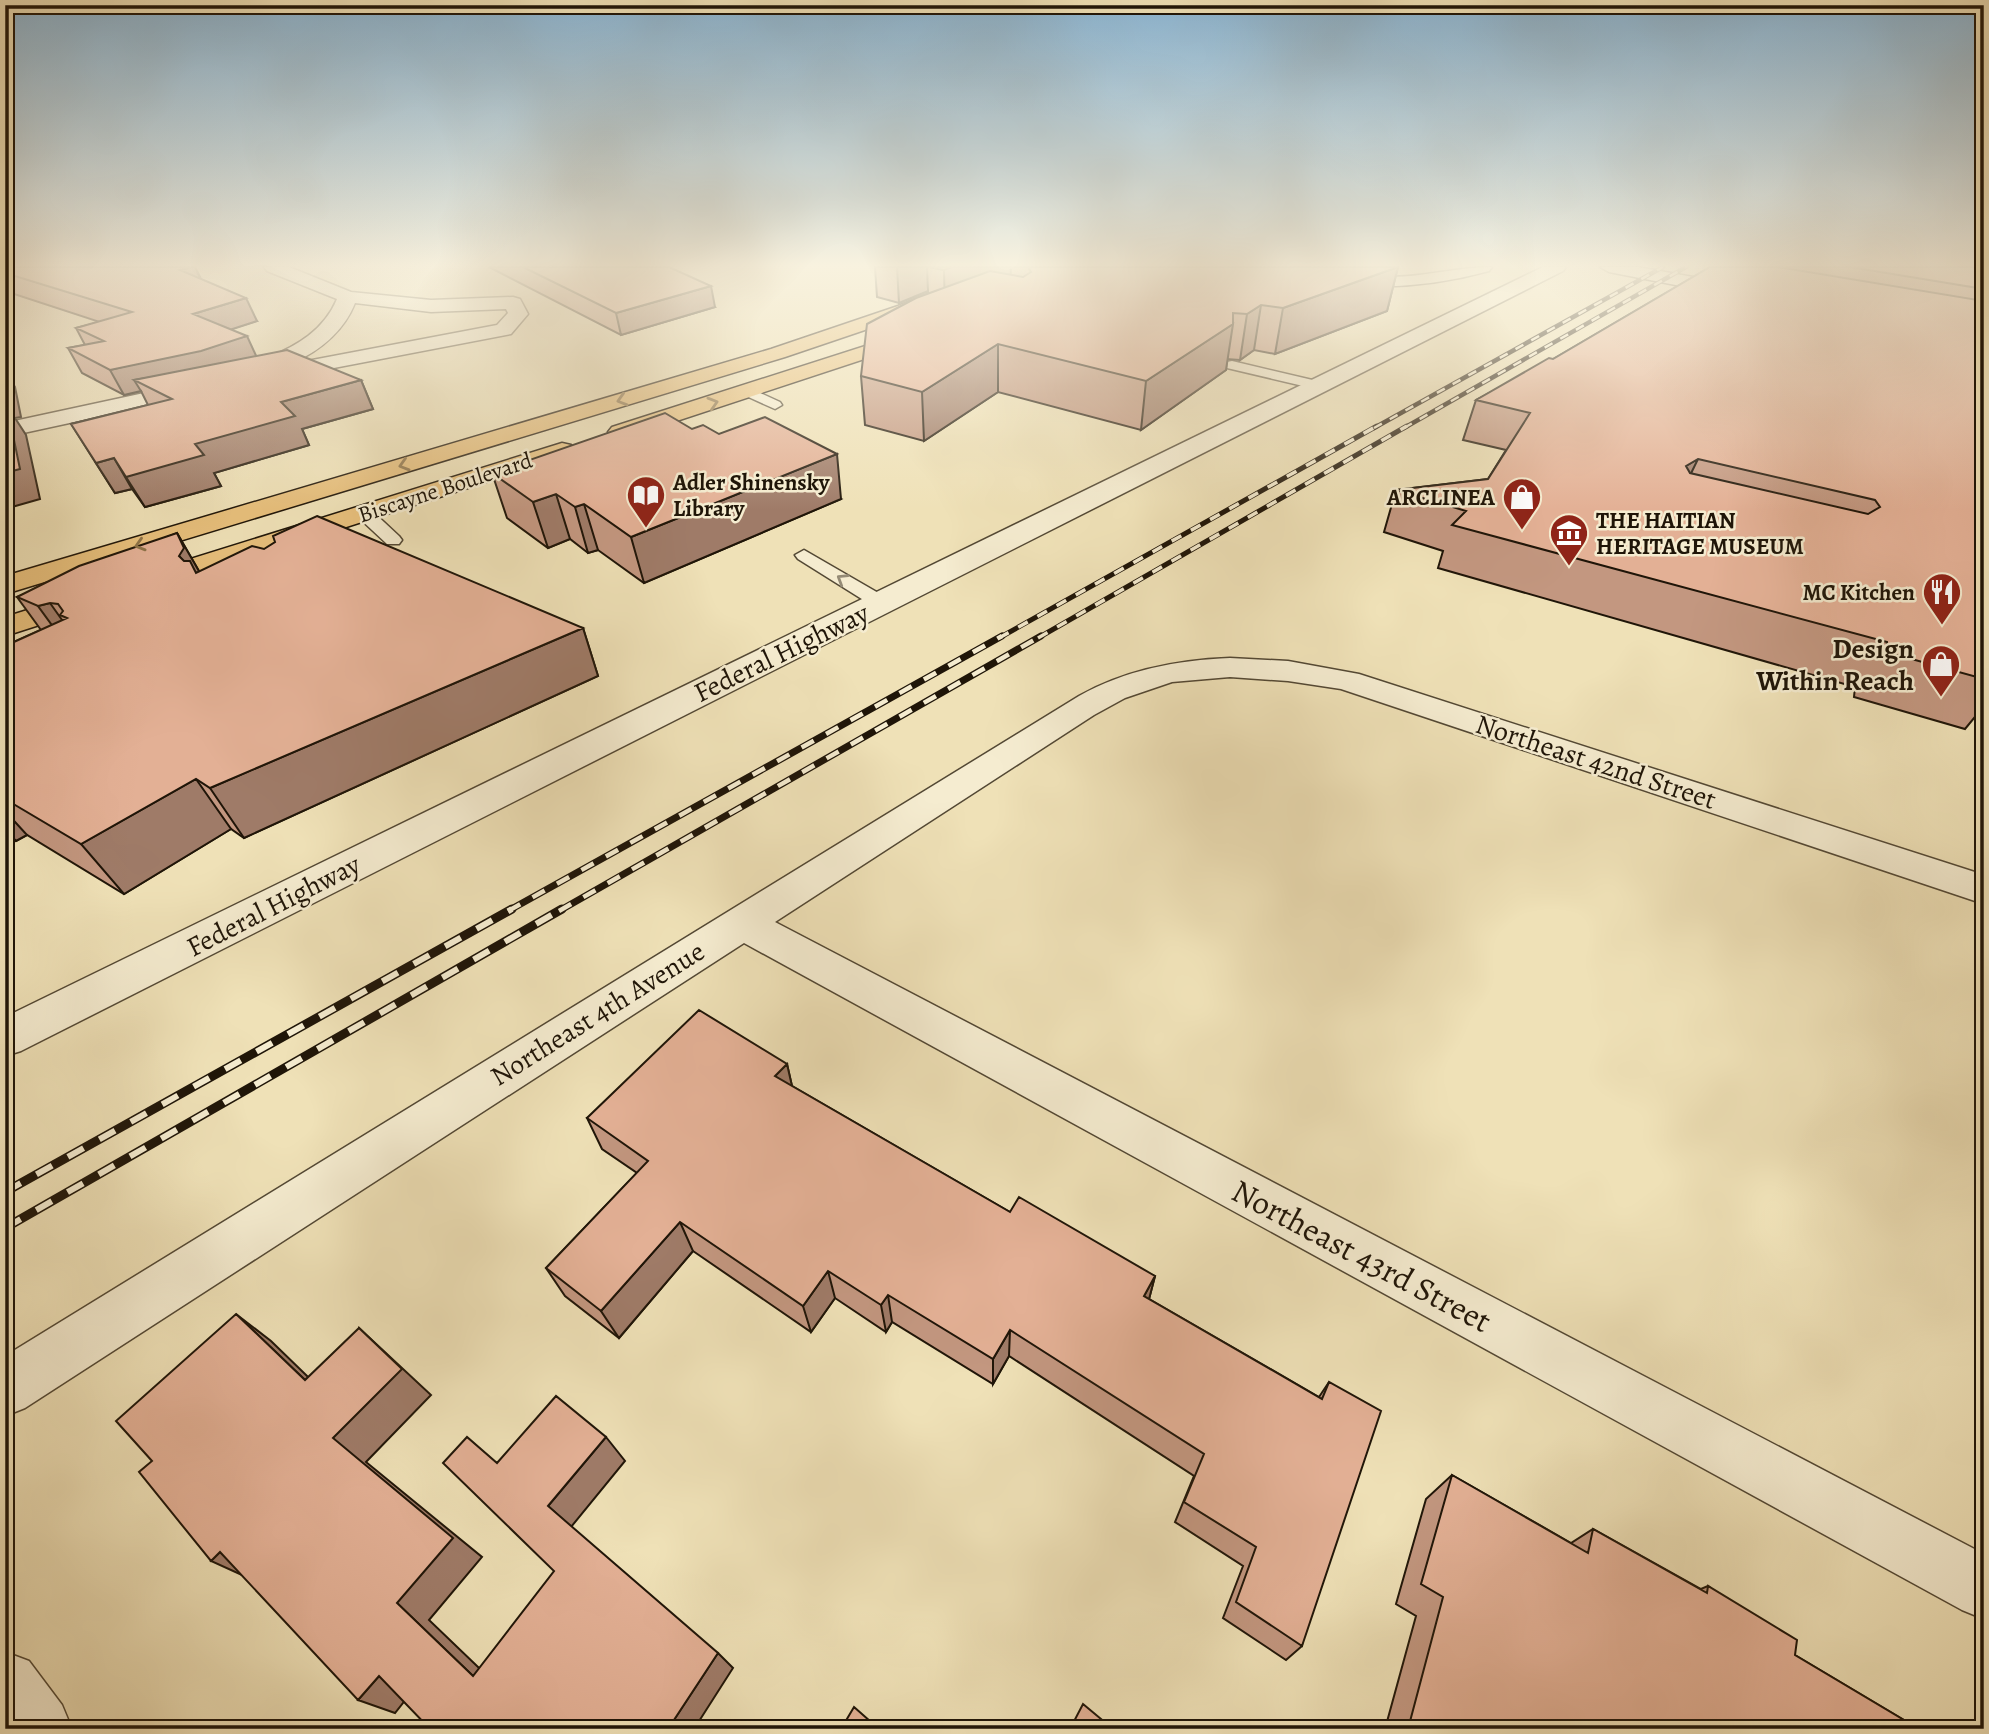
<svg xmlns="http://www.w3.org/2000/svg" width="1989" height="1734" font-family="Alegreya,serif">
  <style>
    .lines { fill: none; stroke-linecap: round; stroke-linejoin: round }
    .service-casing { stroke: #534834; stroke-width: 3 }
    .minor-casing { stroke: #534834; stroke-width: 3 }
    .tertiary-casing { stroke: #534834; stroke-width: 3 }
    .secondary-casing { stroke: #1f1508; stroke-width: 3 }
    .primary-casing { stroke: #1f1508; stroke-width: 3 }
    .service { fill: #f5ecd0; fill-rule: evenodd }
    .minor { fill: #f5ecd0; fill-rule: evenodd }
    .tertiary { fill: #f5ecd0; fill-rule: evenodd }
    .secondary { fill: #f5ecd0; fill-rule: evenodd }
    .primary { fill: #e8c07c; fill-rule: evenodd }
    .rail-far3-casing { stroke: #1f1508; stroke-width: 4.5 }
    .rail-far2-casing { stroke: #1f1508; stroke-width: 5 }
    .rail-far1-casing { stroke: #1f1508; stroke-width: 7 }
    .rail-casing { stroke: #1f1508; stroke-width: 9 }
    .rail-far3 { stroke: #f5ecd0; stroke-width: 2.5; stroke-dasharray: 9; stroke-linecap: butt }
    .rail-far2 { stroke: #f5ecd0; stroke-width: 3.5; stroke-dasharray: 11; stroke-linecap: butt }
    .rail-far1 { stroke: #f5ecd0; stroke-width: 4.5; stroke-dasharray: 14; stroke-linecap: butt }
    .rail { stroke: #f5ecd0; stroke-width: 6; stroke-dasharray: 18; stroke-linecap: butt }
    .wall { fill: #c39780; stroke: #1f1508; stroke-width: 2 }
    .shaded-wall { fill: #9f7b68; stroke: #1f1508; stroke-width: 2 }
    .building { fill: #e3b095; stroke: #1f1508; stroke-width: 2; fill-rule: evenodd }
    .oneway { stroke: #8e7348 }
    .oneway2 { stroke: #958b76 }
    .labels { text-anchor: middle; stroke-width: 5; stroke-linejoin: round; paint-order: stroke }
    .far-poi-label { font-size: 23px; font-weight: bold; fill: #1f1508; stroke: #f5ecd0; text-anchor: start }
    .far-street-label { font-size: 23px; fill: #1f1508; stroke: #f5ecd0 }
    .poi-label { font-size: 28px; font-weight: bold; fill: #1f1508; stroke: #f5ecd0; text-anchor: end }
    .street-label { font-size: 28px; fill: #1f1508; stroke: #f5ecd0 }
    .near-street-label { font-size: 33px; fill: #1f1508; stroke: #f5ecd0 }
  </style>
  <rect width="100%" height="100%" fill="#efe1b7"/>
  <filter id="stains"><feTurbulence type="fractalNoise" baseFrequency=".00286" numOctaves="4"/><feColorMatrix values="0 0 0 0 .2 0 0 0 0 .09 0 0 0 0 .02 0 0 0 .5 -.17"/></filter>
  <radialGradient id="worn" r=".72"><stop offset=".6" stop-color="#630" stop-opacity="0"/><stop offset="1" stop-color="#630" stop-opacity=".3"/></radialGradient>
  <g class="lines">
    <g class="service-casing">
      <path id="service" d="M1232 361 1321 382 1323 385 1316 389 1227 368V362Z
        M749 388 780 402 782 405 775 409 744 395V389Z
        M364 508 370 509 399 536 402 540 399 544H387L358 517 356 513Z
        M804 550 887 598 889 602 880 608 873 606 798 559 795 555Z"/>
    </g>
    <g class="minor-casing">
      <path id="minor" d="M264 267H289L351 292 431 300 513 297 520 299 528 314 511 334 271 380 263 379 260 374 269 368 264 363 267 358C297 346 324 330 337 299L267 271ZM355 303 431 312 506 309 508 313 497 325 291 364C319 351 343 333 355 303Z
        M195 382 203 384 206 389 203 394 5 437V423Z
        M1230 658 1288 661 1359 674 1984 875V904L1341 689 1288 681 1230 677 1172 682 1125 698 1094 715 775 922 1984 1554V1619L1962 1610 744 943 25 1408 5 1416V1356L1079 696C1125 670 1177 660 1230 658Z
        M5 1652 29 1661 62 1705 72 1729H5Z"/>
    </g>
    <g class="tertiary-casing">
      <path id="tertiary" d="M1543 267H1566L1563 271 21 1051 5 1056V1017Z"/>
    </g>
    <g class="secondary-casing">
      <path id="secondary" d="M1233 267C1286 267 1337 277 1390 277 1424 277 1457 267 1492 267L1489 271C1417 291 1348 290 1274 278 1262 276 1241 276 1233 267Z
        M1600 267H1638L1737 285 1746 291 1737 297 1609 272Z"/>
    </g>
    <g class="primary-casing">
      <path id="primary" d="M995 267H1020L1017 271 912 314 785 357 5 594V576L771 349 898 306Z
        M912 331 919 333 922 337 919 341 628 437H612L608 432 612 427Z
        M562 443 571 445 574 450 571 455 156 588 146 591 136 588 132 582 136 576Z
        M82 593 92 596 97 602 92 608 5 636V617Z"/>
    </g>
    <use href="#service" class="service"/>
    <use href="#minor" class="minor"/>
    <use href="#tertiary" class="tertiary"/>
    <use href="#secondary" class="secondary"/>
    <use href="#primary" class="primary"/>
    <g class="rail-far3-casing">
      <path id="rail-far3" d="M1374 428 1663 267
        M1404 428 1686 267"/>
    </g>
    <g class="rail-far2-casing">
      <path id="rail-far2" d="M999 638 1377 426
        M1038 638 1407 426"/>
    </g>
    <g class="rail-far1-casing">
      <path id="rail-far1" d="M508 911 1002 636
        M559 911 1041 636"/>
    </g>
    <g class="rail-casing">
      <path id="rail" d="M5 1192 512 909
        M5 1228 562 909"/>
    </g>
    <use href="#rail-far3" class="rail-far3"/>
    <use href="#rail-far2" class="rail-far2"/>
    <use href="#rail-far1" class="rail-far1"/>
    <use href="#rail" class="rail"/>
  </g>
  <path class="wall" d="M5 267H195L201 279 257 321 231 329 256 356 361 380 373 409 302 429 309 445 214 473 221 486 145 507 132 489 115 493 71 424 148 405 141 391 124 395 82 373 68 348 85 345 76 328 100 322 5 291Z
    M489 267H669L715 307 621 335Z
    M875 267H1398L1387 311 1275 354 1254 350 1240 360 1227 359 1226 370 1141 430 998 392 924 441 865 425 861 376 928 293V291L899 303 877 297Z
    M1710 267H1984V706L1965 729 1854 697 1855 687 1438 568 1443 551 1384 532 1396 490 1488 479 1506 450 1463 440 1476 400 1553 359Z
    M692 429 841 499 644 583 598 550 588 553 570 539 548 548 507 518 492 473Z
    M177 533 199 571 583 628 598 676 244 838 231 829 124 894 27 835 16 841 7 835 5 837V646L41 630 17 597Z
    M787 1064 792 1086 1010 1212 1155 1276 1149 1299 1319 1397 1329 1382 1302 1646 1286 1660 1223 1618 1243 1566 1175 1522 1194 1476 1009 1356 993 1384 892 1322 886 1332 835 1298 811 1332 693 1251 619 1338 565 1296 546 1268 637 1173 602 1149 587 1118Z
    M1452 1475 1571 1543 1593 1529 1701 1589 1708 1586 1795 1655 1919 1729H1385L1416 1616 1396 1604 1426 1499Z"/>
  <path class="shaded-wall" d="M192 267H195L205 289 180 270Z
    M897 267H927L928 291 899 303Z
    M929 267H1011L1010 286 945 314 944 270Z
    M1398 267 1387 311 1275 354 1283 308Z
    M711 286 715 307 621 335 616 313Z
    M246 298 257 321 205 338 193 314Z
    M1261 305 1254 350 1240 360 1247 314Z
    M1233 324 1226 370 1141 430 1146 381Z
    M247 336 258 360 134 380 141 391 124 395 110 370Z
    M998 344V392L924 441 922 392Z
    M5 372 15 387 21 417 15 418 26 435 40 499 5 509Z
    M361 380 373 409 302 429 309 445 214 473 221 486 145 507 126 477 281 402Z
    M837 454 841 499 644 583 631 537Z
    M114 458 132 489 115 493 96 463Z
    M1698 459 1678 500 1686 466Z
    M556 494 570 539 548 548 533 502Z
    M584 504 598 550 588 553 575 507Z
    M177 533 204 580 212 595 179 556Z
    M50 603 84 651 73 654 38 606Z
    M583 628 598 676 244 838 210 788Z
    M196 779 231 829 124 894 81 844Z
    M5 811 27 835 16 841 5 829Z
    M787 1064 794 1095 775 1076Z
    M680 1222 693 1251 619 1338 601 1311Z
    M828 1271 835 1298 811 1332 803 1306Z
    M1155 1276 1148 1303 1144 1296Z
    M888 1295 892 1322 886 1332 881 1305Z
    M236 1314 271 1341 338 1406 305 1380Z
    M359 1328 431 1395 366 1462 482 1557 429 1620 502 1690 473 1676 397 1603 333 1438Z
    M1010 1330 1009 1356 993 1384V1359Z
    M606 1437 625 1461 571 1527 548 1506Z
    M220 1552 253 1580 211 1561Z
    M718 1653 733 1668 694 1729H668Z
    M379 1676 414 1689 395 1713 358 1700Z"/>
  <path class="building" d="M5 267H192L180 270 246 298 193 314 247 336 201 351 110 370 68 348 104 341 76 328 132 312 5 273Z
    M523 267H669L711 286 616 313Z
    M929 267H952L944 270Z
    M1028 267H1398L1283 308 1261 305 1247 314 1233 313V324L1146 381 998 344 922 392 861 376 867 324 916 298 990 271 1023 277 1031 272Z
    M1710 267H1778L1984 301V679L1886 652 1887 642 1452 525 1466 511 1396 490 1488 479 1530 413 1476 400 1549 358 1553 359ZM1698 459 1875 500 1880 507 1868 514 1690 473 1686 466Z
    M1850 267H1984V289Z
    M287 350 361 380 281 402 295 416 195 444 204 455 126 477 114 458 96 463 71 424 172 399 134 380Z
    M7 406 20 469 5 473V407Z
    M665 413 692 429 703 425 719 434 765 417 837 454 631 537 584 504 575 507 556 494 533 502 492 473Z
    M317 516 583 628 210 788 196 779 81 844 5 799V646L67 618 60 615 63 611 58 604 50 603 38 606 17 597 79 566 177 533 184 548 179 556 184 561H190L196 573 252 546 264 549 275 542 273 536Z
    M699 1010 787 1064 775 1076 1010 1212 1019 1197 1155 1276 1144 1296 1322 1399 1329 1382 1381 1411 1302 1646 1236 1602 1256 1547 1184 1502 1204 1454 1010 1330 993 1359 888 1295 881 1305 828 1271 803 1306 680 1222 601 1311 546 1268 648 1161 587 1118Z
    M236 1314 305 1380 359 1328 402 1369 333 1438 453 1538 397 1603 473 1676 554 1571 443 1463 467 1437 497 1463 556 1396 606 1437 548 1506 718 1653 668 1729H430L379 1676 358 1700 220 1552 211 1561 139 1472 152 1461 116 1421Z
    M1452 1475 1588 1553 1593 1529 1707 1593 1708 1586 1797 1640 1795 1655 1919 1729H1542L1536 1725 1535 1729H1408L1443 1597 1421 1584Z
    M1083 1704 1113 1729H1070Z
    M854 1707 879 1729H841Z"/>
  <defs><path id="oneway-chevron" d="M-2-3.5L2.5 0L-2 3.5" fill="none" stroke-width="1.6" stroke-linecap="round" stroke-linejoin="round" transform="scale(1.75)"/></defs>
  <g class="oneway">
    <use href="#oneway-chevron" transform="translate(622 400) rotate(163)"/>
    <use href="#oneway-chevron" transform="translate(713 403) rotate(-17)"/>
    <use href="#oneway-chevron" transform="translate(404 465) rotate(163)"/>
    <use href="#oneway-chevron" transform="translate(140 545) rotate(163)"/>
  </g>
  <use class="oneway2" href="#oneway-chevron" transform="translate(842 579) rotate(-148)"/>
  <linearGradient id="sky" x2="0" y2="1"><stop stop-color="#8bb7d6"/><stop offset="0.52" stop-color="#f8f2df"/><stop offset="1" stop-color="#f8f2df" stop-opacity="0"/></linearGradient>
  <rect width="1989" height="510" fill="url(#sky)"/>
  <defs>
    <g id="library-pin" transform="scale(2.0125)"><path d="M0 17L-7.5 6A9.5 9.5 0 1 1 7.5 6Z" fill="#8f2418" stroke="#f5ecd0"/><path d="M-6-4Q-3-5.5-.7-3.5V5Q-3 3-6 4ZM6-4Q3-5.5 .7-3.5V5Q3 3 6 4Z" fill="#fff"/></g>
    <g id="shop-pin" transform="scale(2.0125)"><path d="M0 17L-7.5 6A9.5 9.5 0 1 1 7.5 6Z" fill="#8f2418" stroke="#f5ecd0"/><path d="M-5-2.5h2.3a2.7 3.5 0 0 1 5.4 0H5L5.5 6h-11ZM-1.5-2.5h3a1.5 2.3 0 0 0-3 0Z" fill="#fff"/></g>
    <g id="museum-pin" transform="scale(2.0125)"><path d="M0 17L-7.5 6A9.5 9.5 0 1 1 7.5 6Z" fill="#8f2418" stroke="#f5ecd0"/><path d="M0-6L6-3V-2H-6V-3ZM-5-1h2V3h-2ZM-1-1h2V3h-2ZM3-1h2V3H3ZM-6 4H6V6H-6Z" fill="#fff"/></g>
    <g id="restaurant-pin" transform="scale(2.0125)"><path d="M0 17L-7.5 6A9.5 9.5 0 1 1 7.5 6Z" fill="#8f2418" stroke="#f5ecd0"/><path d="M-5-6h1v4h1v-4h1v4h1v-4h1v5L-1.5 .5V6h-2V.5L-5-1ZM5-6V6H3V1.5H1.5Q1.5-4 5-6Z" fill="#fff"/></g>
  </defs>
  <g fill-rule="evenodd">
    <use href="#library-pin" x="646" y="495"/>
    <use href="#shop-pin" x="1522" y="497"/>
    <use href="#museum-pin" x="1569" y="533"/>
    <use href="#restaurant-pin" x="1942" y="592"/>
    <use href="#shop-pin" x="1941" y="664"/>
  </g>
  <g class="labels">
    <g class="far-poi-label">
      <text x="673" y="490">Adler Shinensky<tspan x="673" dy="26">Library</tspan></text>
      <text x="1495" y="505" text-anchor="end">ARCLINEA</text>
      <text x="1596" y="528">THE HAITIAN<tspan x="1596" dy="26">HERITAGE MUSEUM</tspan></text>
      <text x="1915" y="600" text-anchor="end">MC Kitchen</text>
    </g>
    <g class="far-street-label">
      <text transform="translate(445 487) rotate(-18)" y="8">Biscayne Boulevard</text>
    </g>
    <g class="poi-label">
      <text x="1914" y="658">Design<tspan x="1914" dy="32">Within Reach</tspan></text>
    </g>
    <g class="street-label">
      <text transform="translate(781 652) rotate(-26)" y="10">Federal Highway</text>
      <text transform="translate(1596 761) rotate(18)" y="10">Northeast 42nd Street</text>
      <text transform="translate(273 905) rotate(-27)" y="10">Federal Highway</text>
      <text transform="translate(597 1013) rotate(-32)" y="10">Northeast 4th Avenue</text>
    </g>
    <g class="near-street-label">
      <text transform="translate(1362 1255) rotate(28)" y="12">Northeast 43rd Street</text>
    </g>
  </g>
  <rect width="1989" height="1734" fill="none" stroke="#efe1b7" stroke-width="28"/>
  <rect x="7" y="7" width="1975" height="1720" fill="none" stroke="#1f1508" stroke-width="3.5"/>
  <rect x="14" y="14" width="1961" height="1706" fill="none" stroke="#1f1508" stroke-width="2"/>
  <rect width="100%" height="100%" filter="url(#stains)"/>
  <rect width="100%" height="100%" fill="url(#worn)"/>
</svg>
